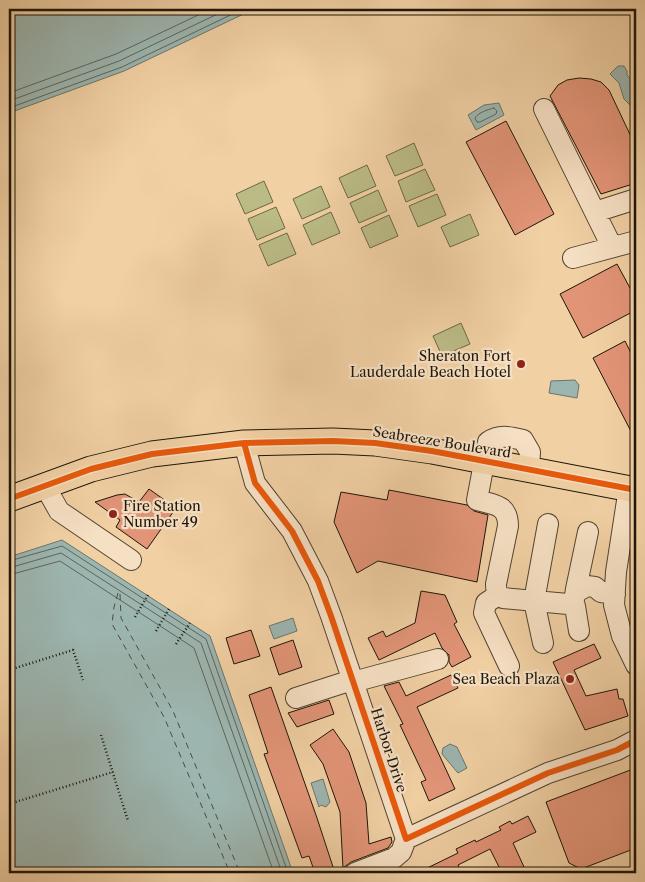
<svg xmlns="http://www.w3.org/2000/svg" width="645" height="882" font-family="'Libre Caslon Text',serif">
  <style>
    .green { fill: #bbbb85; stroke: #6c6847 }
    .water { fill: #9cb5af; stroke: #69756d }
    .lines { fill: none; stroke-linecap: round; stroke-linejoin: round }
    .shore { stroke: #5c655c; stroke-width: 1 }
    .ferry { stroke: #494d43; stroke-width: 1; stroke-dasharray: 6 5; stroke-linecap: butt }
    .building { fill: #e29477; stroke: #1d1509 }
    .minor-casing { stroke: #524430; stroke-width: 22 }
    .major-casing { stroke: #1d1509; stroke-width: 27 }
    .path { stroke: #1d1509; stroke-width: 2.5; stroke-dasharray: 1 2.5; stroke-linecap: butt }
    .minor { stroke: #f6e0c4; stroke-width: 20 }
    .major { stroke: #f1d0a4; stroke-width: 25 }
    .cycleway-casing { stroke: #f6e0c4; stroke-width: 9 }
    .cycleway { stroke: #e8590c; stroke-width: 6 }
    .poi-dot { fill: #8f2418; stroke: #f6e0c4; stroke-width: 2 }
    .labels { text-anchor: middle; stroke-width: 4.5; stroke-linejoin: round; paint-order: stroke }
    .poi-label { font-size: 14px; fill: #1d1509; stroke: #f6e0c4; text-anchor: end }
    .street-label { font-size: 14px; fill: #1d1509; stroke: #f6e0c4 }
  </style>
  <rect width="100%" height="100%" fill="#f1d0a4"/>
  <filter id="stains"><feTurbulence type="fractalNoise" baseFrequency=".004" numOctaves="4"/><feColorMatrix values="0 0 0 0 .2 0 0 0 0 .09 0 0 0 0 .02 0 0 0 .5 -.17"/></filter>
  <radialGradient id="worn" r=".72"><stop offset=".6" stop-color="#630" stop-opacity="0"/><stop offset="1" stop-color="#630" stop-opacity=".3"/></radialGradient>
  <path class="green" d="M414 143 423 165 395 176 386 156Z
    M367 165 376 186 348 198 339 178Z
    M425 169 435 190 406 202 398 181Z
    M264 181 273 202 245 214 236 194Z
    M321 186 330 207 302 219 293 199Z
    M378 190 387 211 359 223 350 203Z
    M437 194 446 215 418 227 409 206Z
    M276 207 285 228 257 240 248 219Z
    M331 212 340 233 312 245 303 225Z
    M470 214 479 235 450 247 441 227Z
    M389 215 398 236 370 248 361 228Z
    M287 233 296 254 268 266 259 245Z
    M461 323 470 344 442 356 433 336Z"/>
  <path class="water" d="M9 9H254L124 71 9 113Z
    M618 66H624L627 71V75L632 80V84L636 92V115L631 106 624 99 619 83 610 74Z
    M499 103 504 115 476 130 468 115 484 105Z
    M575 380 579 385 577 398 549 393 551 381Z
    M62 540 210 636 293 873H9V557Z
    M293 618 297 631 274 639 269 626Z
    M450 744 457 747 467 768 458 773 442 754 443 748Z
    M323 779 330 802 326 807 321 805 319 807 311 783Z"/>
  <g class="lines">
    <path class="shore" d="M9 93 116 54 211 9
      M9 101 119 61 228 9
      M9 108 122 67 243 9
      M494 108 497 111 496 114 480 122H477L475 118C479 112 487 110 494 108Z
      M9 561 62 546 206 639 288 873
      M9 568 61 553 201 643 282 873
      M9 575 60 561 194 648 274 873"/>
    <path class="ferry" d="M118 593 114 607 112 624 164 717 230 873
      M120 594 121 618 173 711 240 873"/>
  </g>
  <path class="building" d="M579 78 591 79 601 82 609 90 636 147V183L601 194 550 96 558 85 567 80Z
    M506 121 554 214 515 235 466 142Z
    M617 264 636 299V310L583 338 560 294Z
    M625 341 636 363V441L593 358Z
    M149 489 176 508 147 549 116 527 120 520 95 502 117 495 125 494 139 502Z
    M389 490 467 505 474 511 488 515 477 582 378 561 357 573 334 522 341 492 387 500Z
    M421 591 445 595 457 622 454 624 471 657 452 667 449 662V655L442 648 435 633 379 660 368 638 383 631 386 637 415 623Z
    M251 630 260 656 234 664 226 638Z
    M293 640 302 667 279 675 270 648Z
    M594 644 601 658 574 670 586 696 617 689 619 699H623L628 716 585 730 553 662Z
    M451 675 458 688 417 707 455 789 429 801 421 782 426 780 400 725 403 724 384 686 399 682 406 696Z
    M271 687 317 818 335 873H315L309 856 302 858 264 754 268 753 249 695Z
    M329 700 334 714 297 727 288 713Z
    M333 729 349 752 366 803 369 844 391 837 392 842 388 848 351 862 343 868 340 812 323 764 310 745Z
    M633 769 636 777V848L581 869 569 863 546 802Z
    M528 816 536 832 513 843 524 867 520 869 523 873H502L490 849 458 865 462 873H417L458 853 456 849 475 840 476 842 501 830 499 827 510 821 512 824Z"/>
  <g class="lines">
    <g class="minor-casing">
      <path id="minor" d="M544 109 612 247
        M595 212 636 199
        M573 258 636 241
        M244 443 255 483 292 531 318 581 331 616 406 839 548 773 617 750 636 740
        M529 469 530 452 523 440C510 437 500 434 488 442L477 500C494 505 508 504 508 526L496 584C496 591 497 594 503 598L568 604C575 601 575 596 576 589L580 590 587 586 595 587 601 592 615 594
        M45 486 59 511 131 560
        M629 488 616 572 614 605 622 636 636 665
        M576 589 588 532
        M498 595 486 603 484 613 509 666
        M572 602 575 606 579 631
        M543 643 534 601 548 524
        M353 682 438 659
        M296 698 352 680
        M355 873 394 858 401 852 406 839"/>
    </g>
    <g class="major-casing">
      <path id="major" d="M9 499 91 469 152 454 244 443 333 441 375 443 432 451 636 490"/>
    </g>
    <path class="path" d="M135 617 148 595
      M156 631 169 609
      M176 644 190 623
      M9 670 73 650 83 680
      M101 735 128 821
      M9 804 113 772"/>
    <use href="#minor" class="minor"/>
    <use href="#major" class="major"/>
    <g class="cycleway-casing">
      <path id="cycleway" d="M244 443 255 483 292 531 318 581 331 616 406 839 548 773 617 750 636 740
        M9 499 91 469 152 454 244 443 333 441 375 443 432 451 636 490"/>
    </g>
    <use href="#cycleway" class="cycleway"/>
  </g>
  <g class="poi-dot">
    <circle cx="521" cy="364" r="5"/>
    <circle cx="113" cy="514" r="5"/>
    <circle cx="570" cy="679" r="5"/>
  </g>
  <g class="labels">
    <g class="poi-label">
      <text x="511" y="361">Sheraton Fort<tspan x="511" dy="16">Lauderdale Beach Hotel</tspan></text>
      <text x="123" y="511" text-anchor="start">Fire Station<tspan x="123" dy="16">Number 49</tspan></text>
      <text x="560" y="684">Sea Beach Plaza</text>
    </g>
    <g class="street-label">
      <text transform="translate(442 442) rotate(9)" y="5">Seabreeze Boulevard</text>
      <text transform="translate(389 750) rotate(72)" y="5">Harbor Drive</text>
    </g>
  </g>
  <rect width="645" height="882" fill="none" stroke="#f1d0a4" stroke-width="30"/>
  <rect x="10" y="10" width="625" height="862" fill="none" stroke="#1d1509" stroke-width="2.5"/>
  <rect x="15" y="15" width="615" height="852" fill="none" stroke="#1d1509"/>
  <rect width="100%" height="100%" filter="url(#stains)"/>
  <rect width="100%" height="100%" fill="url(#worn)"/>
</svg>
